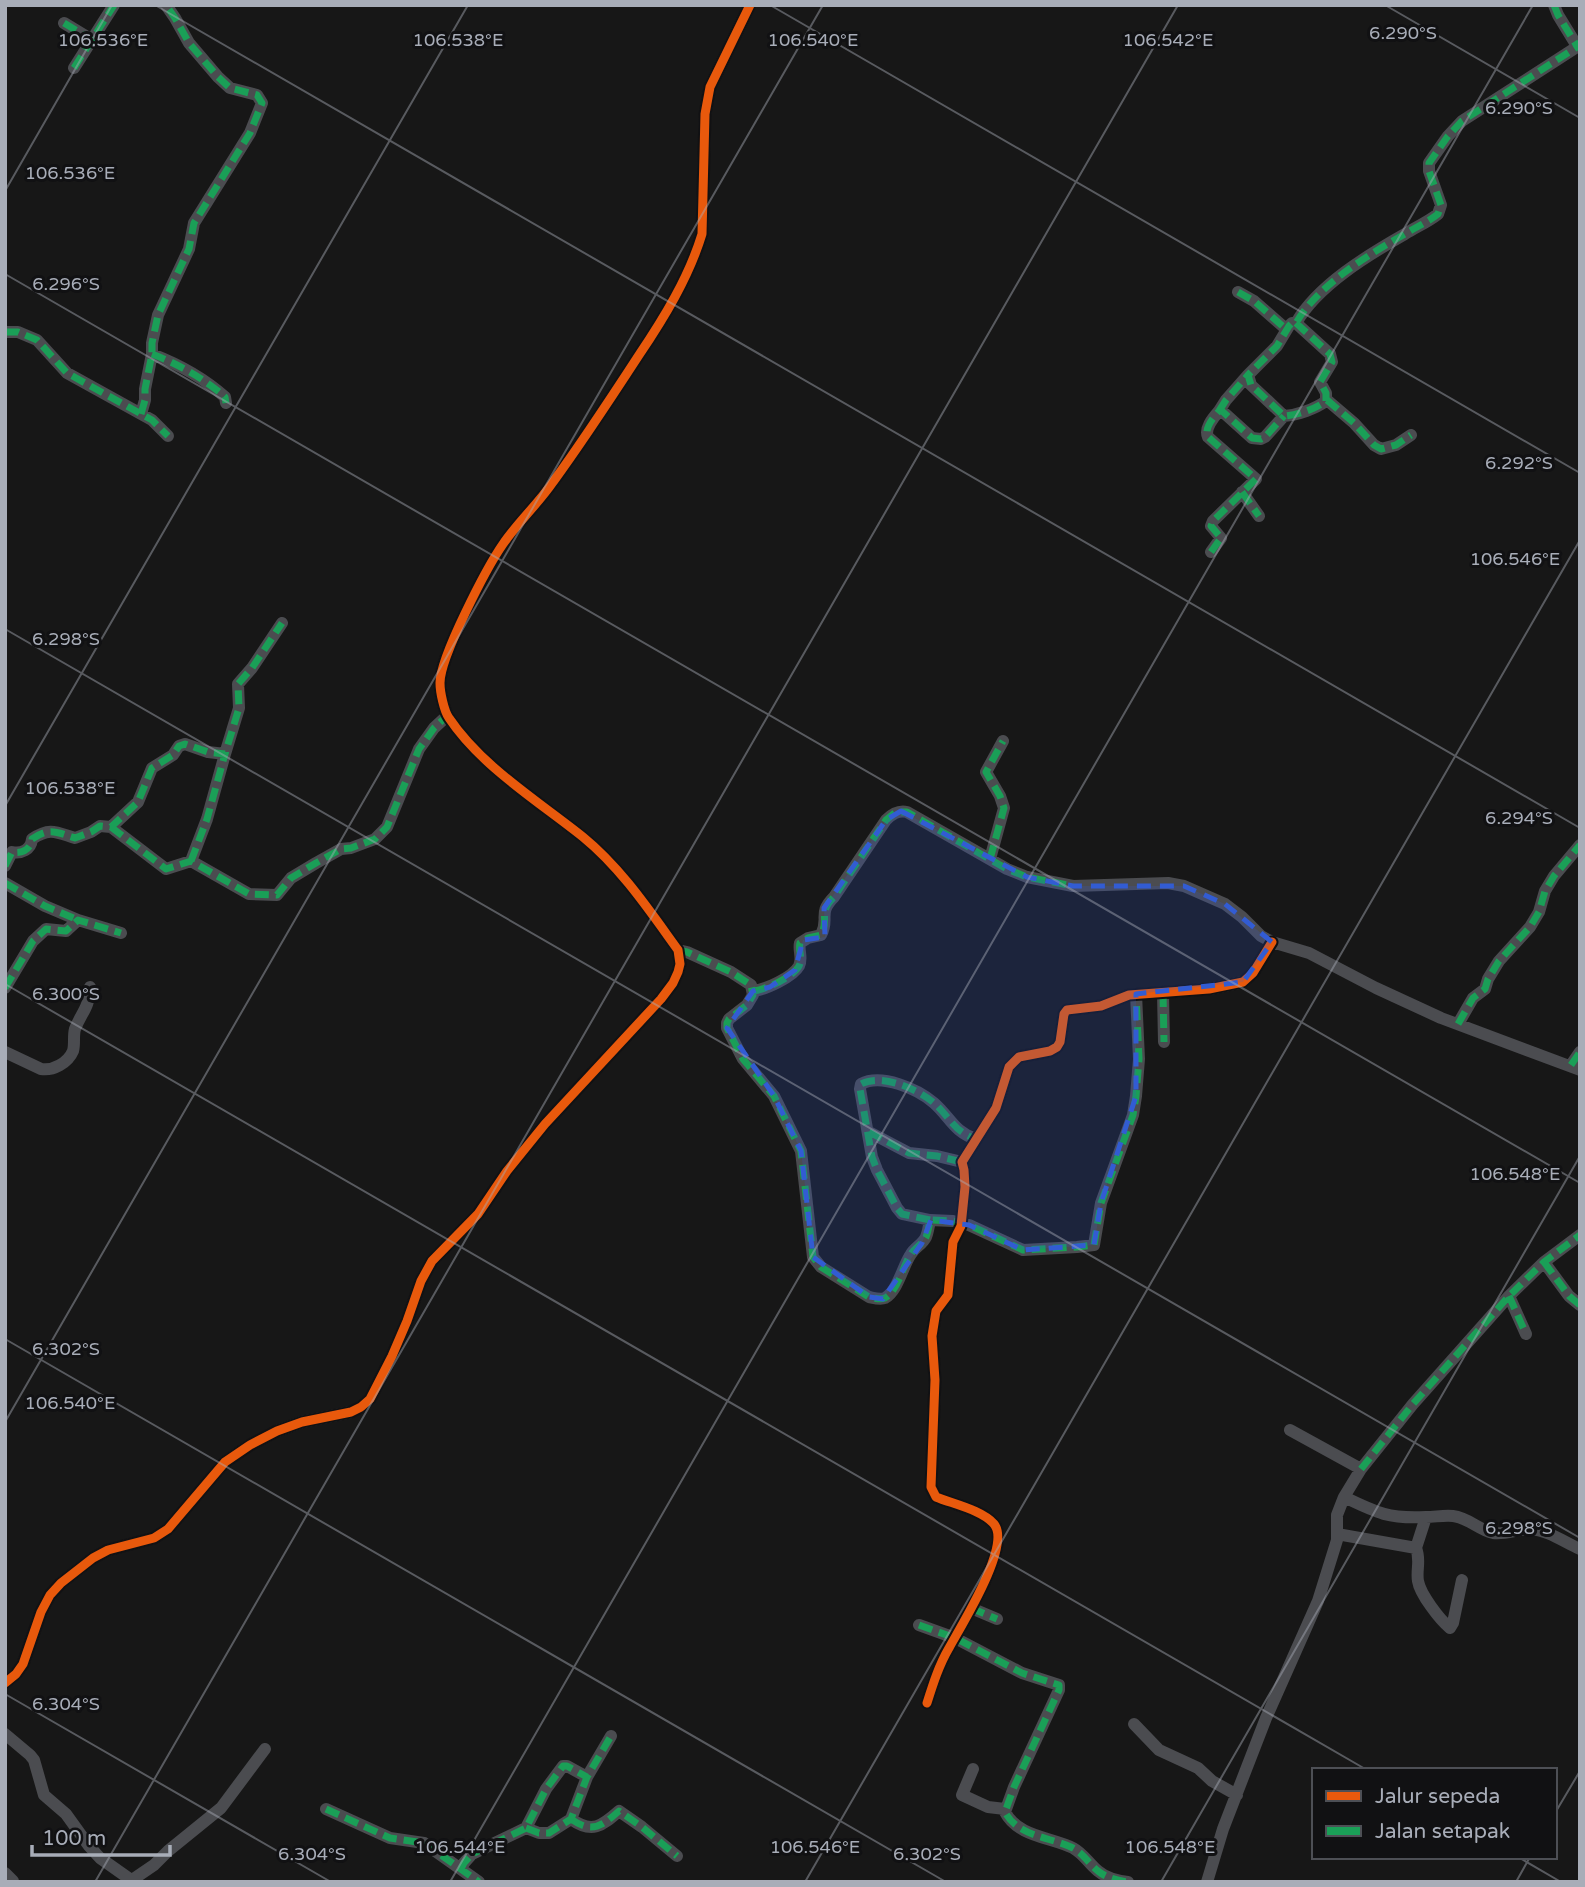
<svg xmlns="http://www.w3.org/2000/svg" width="1585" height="1887" font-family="'Varela Round',sans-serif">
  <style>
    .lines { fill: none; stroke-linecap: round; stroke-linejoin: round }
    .minor { stroke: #4b4c50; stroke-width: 12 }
    .quiet { stroke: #1a9f57; stroke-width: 7; stroke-dasharray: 14 7; stroke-linecap: butt }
    .cycleway-casing { stroke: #111113; stroke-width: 13 }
    .cycleway { stroke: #e8590c; stroke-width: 9 }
    .marked { fill: #325cd3; fill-opacity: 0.2; stroke: #325cd3; stroke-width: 5; stroke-dasharray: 14 9; stroke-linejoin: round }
    .ticks { fill: none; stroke: #a8adb8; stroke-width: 2; stroke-opacity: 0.45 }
    .ticks-label { font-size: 18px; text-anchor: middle; fill: #a8adb8; stroke: #111113; stroke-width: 6; stroke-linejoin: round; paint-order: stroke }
  </style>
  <rect width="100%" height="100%" fill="#171717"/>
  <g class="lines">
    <path class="minor" d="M1554 5 1558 15 1577 46
      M64 23 92 40
      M74 68 114 5
      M1238 292 1254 301 1286 329
      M1296 323 1330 354 1332 362 1320 382 1326 393V401C1315 409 1298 415 1284 416L1251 385 1248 375 1277 346 1289 326 1292 323H1296C1318 285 1368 255 1405 234 1416 227 1428 222 1438 214L1441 205 1429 171V163L1448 136 1462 121 1580 45
      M5 332H18L37 340 67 373 152 420 168 436
      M152 354C178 364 205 379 225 397L226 403
      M1327 400 1354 423 1374 445 1381 449 1396 445 1411 435
      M1219 411 1226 400 1248 375
      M141 414 145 400V389L152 354V343L158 315 189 249 194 223 250 133 262 103 257 95 230 88 218 77 189 43 175 18 166 5
      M1242 492 1259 516
      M1211 552 1221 538 1211 526 1213 521 1256 479 1208 437C1204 428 1213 418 1219 411H1222L1252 438 1261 439 1265 437 1284 416
      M111 827 166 869 191 861 249 894 277 895 291 878 316 863 341 849 351 848 375 839 387 827 419 749 434 728 447 716
      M990 859 1004 808 1000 796 986 772 1003 741
      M191 861 207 819 225 754
      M5 866 12 852C21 854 31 850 32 839 50 827 56 832 75 838L91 832 100 826 111 827 138 802 152 768 173 755 179 746 185 744 208 752 225 754 239 708 238 684 252 668 282 623
      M5 883 45 906 78 920
      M678 950 687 952 731 972 751 985 753 995 747 1005 729 1019 727 1023V1028L743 1059 774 1096 801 1151 813 1257 821 1267 869 1297C874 1298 880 1300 885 1298 898 1291 903 1265 911 1254 915 1247 922 1245 926 1237 928 1232 929 1226 930 1220L953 1221 969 1225 1023 1250 1077 1247 1094 1245 1101 1203 1133 1115 1136 1096 1139 1059 1136 994
      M5 988 33 941 46 929 66 931 78 920 121 933
      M753 991C765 990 793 977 799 966 803 958 798 950 800 943L808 938 821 935C830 918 817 914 834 897L886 820C892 814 898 810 907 812L1007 869 1027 877 1073 886 1168 883 1184 886 1225 904 1242 917 1261 936 1272 942 1309 953 1376 988 1441 1018 1580 1070
      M1163 993 1164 1042
      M1458 1024 1473 998 1485 989 1488 979 1499 961 1530 927 1539 912 1545 891 1554 876 1580 845
      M5 1052 41 1069C53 1071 68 1063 73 1051 75 1044 73 1036 75 1029 82 1011 89 1009 90 987
      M1571 1065 1580 1052
      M869 1132 909 1153 937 1156 962 1162
      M930 1220 902 1214 897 1208 877 1170 872 1157 860 1089 861 1084C881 1073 918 1089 934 1103 950 1117 954 1132 976 1139
      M1544 1262 1569 1296 1580 1305
      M1509 1296 1526 1334
      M1290 1430 1361 1469
      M1344 1497C1377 1513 1389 1519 1426 1517 1435 1517 1444 1515 1453 1516 1469 1518 1479 1530 1493 1533 1505 1535 1518 1529 1530 1529 1548 1530 1564 1542 1580 1549
      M1337 1534 1416 1548C1421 1560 1416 1570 1418 1581 1420 1594 1440 1620 1450 1628L1453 1623 1462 1580
      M1416 1548 1426 1517
      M971 1608 997 1619
      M919 1625 955 1638 1022 1673 1059 1685V1690L1014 1787 1005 1812C1018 1837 1051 1837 1073 1848 1084 1854 1089 1864 1098 1871 1106 1878 1120 1881 1128 1882
      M5 1683 16 1674 23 1664 41 1612 50 1595 61 1583 93 1558 108 1550 154 1538 168 1529 225 1462 250 1445 277 1431 302 1422 351 1412 361 1407 370 1399 392 1356 407 1321 421 1281 432 1261 478 1214 507 1171 545 1124 661 999 673 983 678 972 680 964 678 950C649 910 621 868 583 837 538 801 481 766 449 718 444 711 440 692 440 683 440 657 487 567 503 544 518 522 538 504 553 482 583 441 611 398 639 355 664 318 689 277 702 234L705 114 710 87 750 5
      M927 1703C933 1684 939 1665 949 1648 961 1626 1012 1545 994 1524 982 1510 953 1504 936 1497L931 1487 935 1380 932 1336 936 1311 948 1295 953 1242 961 1226 965 1187 964 1170 962 1162 996 1108 1009 1067 1019 1057 1050 1051 1057 1047 1060 1042 1064 1014 1067 1010 1101 1006 1129 995 1209 989 1243 982 1253 973 1272 942
      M1134 1724 1159 1750 1198 1768 1212 1781 1237 1795
      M5 1734 30 1755 34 1760 44 1795 66 1814 89 1846 100 1858 134 1882
      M973 1769 962 1795 988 1807 1005 1809
      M326 1809 390 1838 424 1843 479 1882
      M571 1819C592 1834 602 1826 619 1811L642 1827 677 1856
      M526 1828 539 1833H549L571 1819 587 1777 611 1736
      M461 1869 464 1863 472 1854 526 1828 546 1789 563 1766H567L587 1777
      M5 1873 13 1881
      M132 1880 154 1865 168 1851 221 1808 265 1749
      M1207 1882 1223 1829 1266 1718 1318 1601 1337 1540V1515L1344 1497 1361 1469 1413 1404 1509 1296 1544 1262 1580 1235"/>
    <path class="quiet" d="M1554 5 1558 15 1577 46
      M64 23 92 40
      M74 68 114 5
      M1238 292 1254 301 1286 329
      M1296 323 1330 354 1332 362 1320 382 1326 393V401C1315 409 1298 415 1284 416L1251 385 1248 375 1277 346 1289 326 1292 323H1296C1318 285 1368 255 1405 234 1416 227 1428 222 1438 214L1441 205 1429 171V163L1448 136 1462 121 1580 45
      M5 332H18L37 340 67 373 152 420 168 436
      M152 354C178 364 205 379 225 397L226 403
      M1327 400 1354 423 1374 445 1381 449 1396 445 1411 435
      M1219 411 1226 400 1248 375
      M141 414 145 400V389L152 354V343L158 315 189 249 194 223 250 133 262 103 257 95 230 88 218 77 189 43 175 18 166 5
      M1242 492 1259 516
      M1211 552 1221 538 1211 526 1213 521 1256 479 1208 437C1204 428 1213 418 1219 411H1222L1252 438 1261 439 1265 437 1284 416
      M111 827 166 869 191 861 249 894 277 895 291 878 316 863 341 849 351 848 375 839 387 827 419 749 434 728 447 716
      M990 859 1004 808 1000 796 986 772 1003 741
      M191 861 207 819 225 754
      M5 866 12 852C21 854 31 850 32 839 50 827 56 832 75 838L91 832 100 826 111 827 138 802 152 768 173 755 179 746 185 744 208 752 225 754 239 708 238 684 252 668 282 623
      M5 883 45 906 78 920
      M678 950 687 952 731 972 751 985 753 995 747 1005 729 1019 727 1023V1028L743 1059 774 1096 801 1151 813 1257 821 1267 869 1297C874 1298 880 1300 885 1298 898 1291 903 1265 911 1254 915 1247 922 1245 926 1237 928 1232 929 1226 930 1220L953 1221 969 1225 1023 1250 1077 1247 1094 1245 1101 1203 1133 1115 1136 1096 1139 1059 1136 994
      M5 988 33 941 46 929 66 931 78 920 121 933
      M753 991C765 990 793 977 799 966 803 958 798 950 800 943L808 938 821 935C830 918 817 914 834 897L886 820 896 812H907L1007 869 1027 877 1073 886
      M1163 993 1164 1042
      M1458 1024 1473 998 1485 989 1488 979 1499 961 1530 927 1539 912 1545 891 1554 876 1580 845
      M1571 1065 1580 1052
      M869 1132 909 1153 937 1156 962 1162
      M930 1220 902 1214 897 1208 877 1170 872 1157 860 1089 861 1084C881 1073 918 1089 934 1103 950 1117 954 1132 976 1139
      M1544 1262 1569 1296 1580 1305
      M1509 1296 1526 1334
      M1361 1469 1413 1404 1509 1296 1544 1262 1580 1235
      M971 1608 997 1619
      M919 1625 955 1638 1022 1673 1059 1685V1690L1014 1787 1005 1812C1018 1837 1051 1837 1073 1848 1084 1854 1089 1864 1098 1871 1106 1878 1120 1881 1128 1882
      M326 1809 390 1838 424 1843 479 1882
      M571 1819C592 1834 602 1826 619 1811L642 1827 677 1856
      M526 1828 539 1833H549L571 1819 587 1777 611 1736
      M461 1869 464 1863 472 1854 526 1828 546 1789 563 1766H567L587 1777"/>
    <g class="cycleway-casing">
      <path id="cycleway" d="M5 1683 16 1674 23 1664 41 1612 50 1595 61 1583 93 1558 108 1550 154 1538 168 1529 225 1462 250 1445 277 1431 302 1422 351 1412 361 1407 370 1399 392 1356 407 1321 421 1281 432 1261 478 1214 507 1171 545 1124 661 999 673 983 678 972 680 964 678 950C649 910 621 868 583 837 538 801 481 766 449 718 444 711 440 692 440 683 440 657 487 567 503 544 518 522 538 504 553 482 583 441 611 398 639 355 664 318 689 277 702 234L705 114 710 87 750 5
        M927 1703C933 1684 939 1665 949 1648 961 1626 1012 1545 994 1524 982 1510 953 1504 936 1497L931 1487 935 1380 932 1336 936 1311 948 1295 953 1242 961 1226 965 1187 964 1170 962 1162 996 1108 1009 1067 1019 1057 1050 1051 1057 1047 1060 1042 1064 1014 1067 1010 1101 1006 1129 995 1209 989 1243 982 1253 973 1272 942"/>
    </g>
    <use href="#cycleway" class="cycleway"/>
  </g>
  <path class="marked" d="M901 811 1027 877 1073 886H1184L1225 904 1272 942 1243 982 1136 994V1096L1101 1203 1094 1245 1023 1250 969 1225 931 1220 922 1243 883 1299 869 1297 813 1257 801 1151 774 1096 727 1028 753 991 770 987 795 970 803 940 825 937 824 908 886 820Z"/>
  <path class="ticks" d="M155 5 1580 828M770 5 1580 473M1385 5 1580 118M5 191 112 5M5 274 1580 1183M5 629 1580 1538M5 806 468 5M5 984 1367 1770M5 1339 946 1882M5 1422 823 5M5 1694 331 1882M1555 1813 1580 1771M1518 1857 1561 1882M95 1882 1178 5M450 1882 1533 5M805 1882 1580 540M1161 1882 1580 1156M1516 1882 1530 1857"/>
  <g class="ticks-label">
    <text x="1403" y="39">6.290°S</text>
    <text x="458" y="46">106.538°E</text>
    <text x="813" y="46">106.540°E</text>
    <text x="1168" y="46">106.542°E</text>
    <text x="103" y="46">106.536°E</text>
    <text x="1519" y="114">6.290°S</text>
    <text x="70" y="179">106.536°E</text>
    <text x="66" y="290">6.296°S</text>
    <text x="1519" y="469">6.292°S</text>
    <text x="1515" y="565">106.546°E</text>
    <text x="66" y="645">6.298°S</text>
    <text x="70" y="794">106.538°E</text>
    <text x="1519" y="824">6.294°S</text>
    <text x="66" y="1000">6.300°S</text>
    <text x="1515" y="1180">106.548°E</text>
    <text x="66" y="1355">6.302°S</text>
    <text x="70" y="1409">106.540°E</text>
    <text x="1519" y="1534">6.298°S</text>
    <text x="66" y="1710">6.304°S</text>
    <text x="460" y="1853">106.544°E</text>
    <text x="815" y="1853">106.546°E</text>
    <text x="1170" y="1853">106.548°E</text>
    <text x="312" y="1860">6.304°S</text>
    <text x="927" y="1860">6.302°S</text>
  </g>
  <rect width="1585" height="1887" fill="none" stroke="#a8adb8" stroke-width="14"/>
  <rect x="1312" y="1768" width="245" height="91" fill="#111113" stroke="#4d4f55" stroke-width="2"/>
  <rect x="1326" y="1791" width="35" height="10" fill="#e8590c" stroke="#4d4f55" stroke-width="2"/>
  <text x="1375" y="1803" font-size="21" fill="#a8adb8">Jalur sepeda</text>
  <rect x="1326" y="1826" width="35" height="10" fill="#1a9f57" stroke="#4d4f55" stroke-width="2"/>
  <text x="1375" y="1838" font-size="21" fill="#a8adb8">Jalan setapak</text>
  <path d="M32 1845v10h138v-10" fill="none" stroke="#a8adb8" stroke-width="3.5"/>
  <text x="42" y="1845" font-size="21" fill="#a8adb8" stroke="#111113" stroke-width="5" paint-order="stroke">100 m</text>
</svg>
